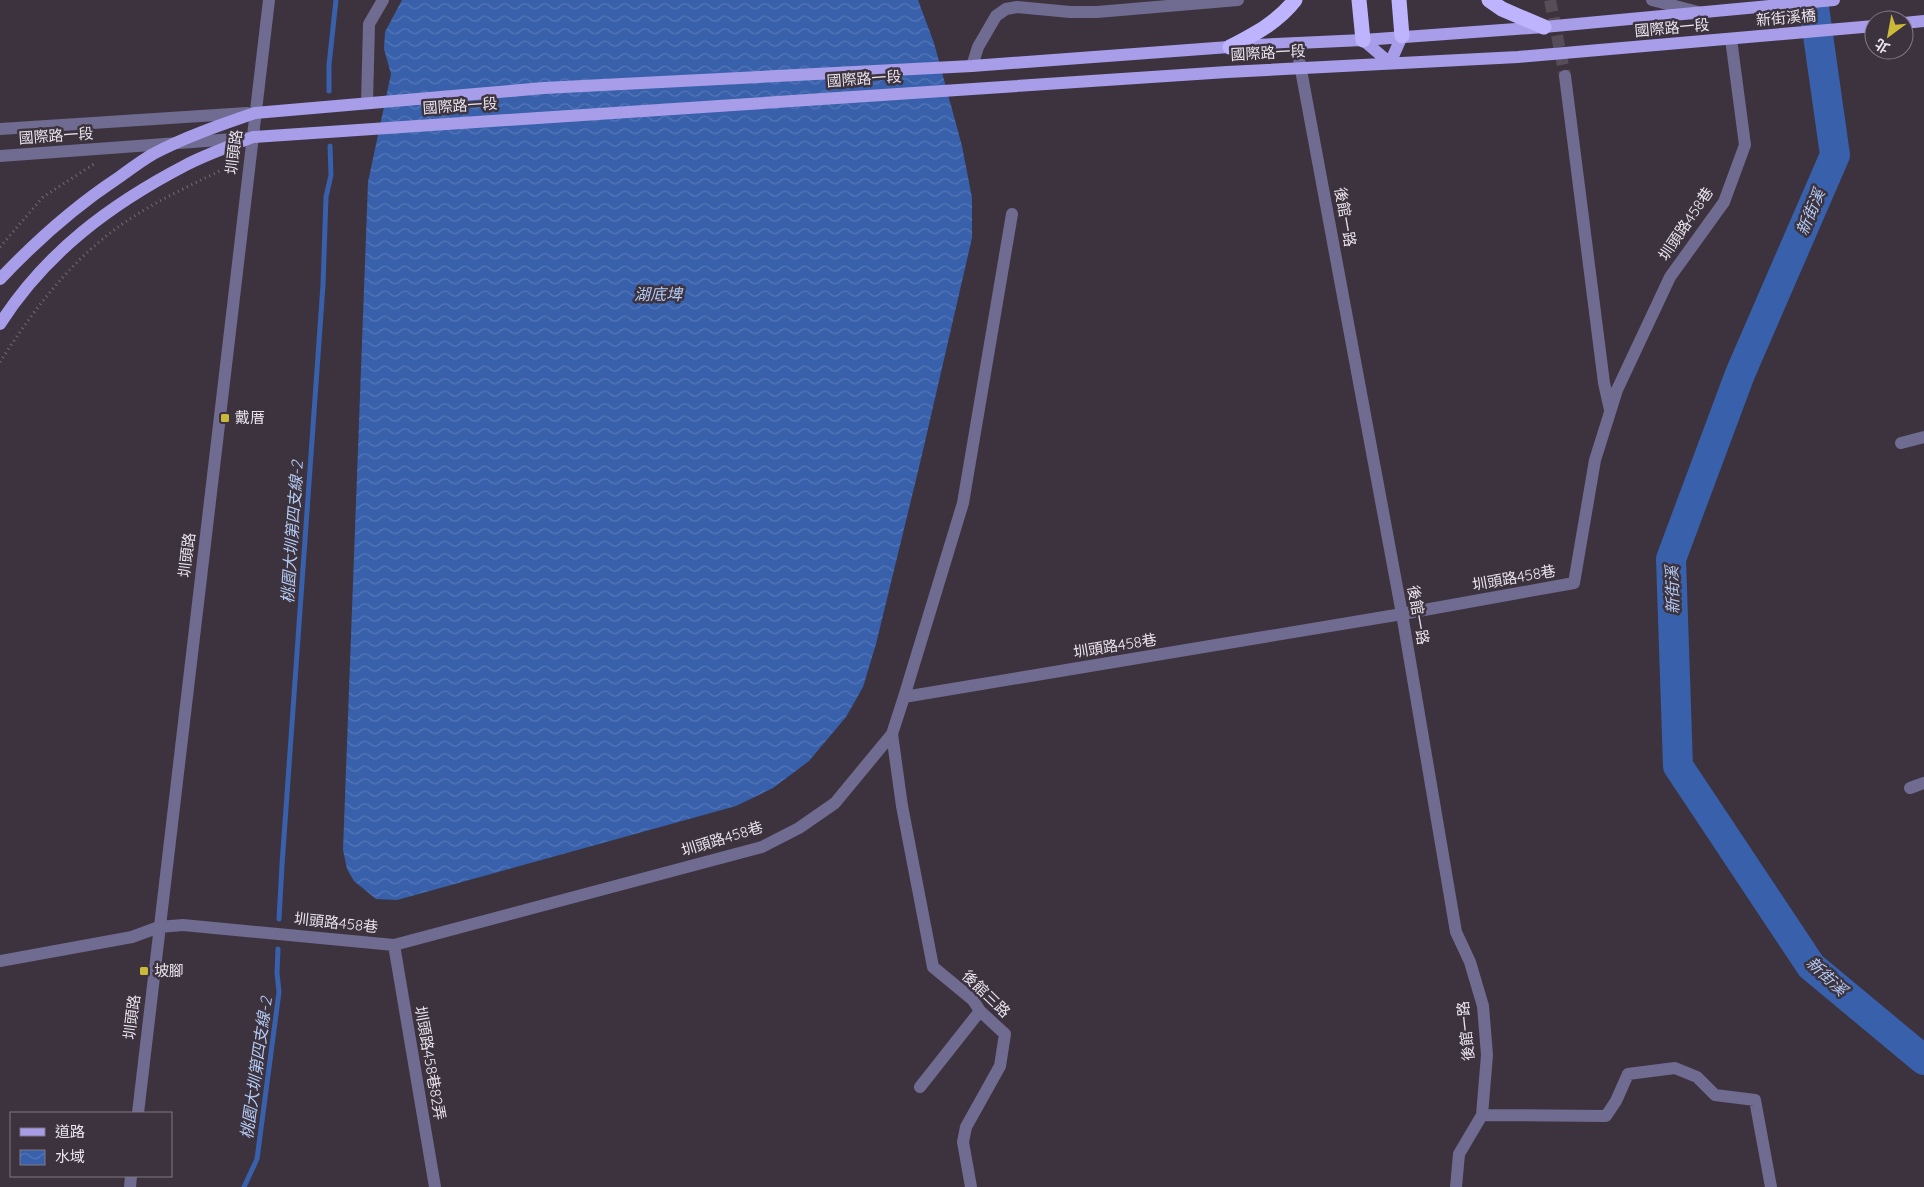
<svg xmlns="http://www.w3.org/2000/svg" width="1924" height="1187" font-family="Quicksand,'Noto Sans TC',sans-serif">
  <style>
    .water { fill: url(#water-waves) }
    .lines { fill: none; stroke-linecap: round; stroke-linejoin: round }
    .stream { stroke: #3860ab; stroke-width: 5 }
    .river { stroke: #3860ab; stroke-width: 30 }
    .minor-tunnel { stroke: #564d59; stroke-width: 12; stroke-dasharray: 12 6; stroke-linecap: butt }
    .path { stroke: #746c77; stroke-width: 3; stroke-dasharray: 1 4; stroke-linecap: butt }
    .minor { stroke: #706b90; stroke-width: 12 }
    .major { stroke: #a89de9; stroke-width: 12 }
    .highway { stroke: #beb4fd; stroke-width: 15 }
    .poi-dot { fill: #cbba39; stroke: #3c333f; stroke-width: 2 }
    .labels { text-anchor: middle; stroke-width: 5; stroke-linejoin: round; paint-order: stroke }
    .street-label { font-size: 15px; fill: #e9e3eb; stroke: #3c333f }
    .poi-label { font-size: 15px; fill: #e9e3eb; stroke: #3c333f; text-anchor: start }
    .water-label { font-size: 16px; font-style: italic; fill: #b4cbf4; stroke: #3c333f }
  </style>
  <defs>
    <pattern id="water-waves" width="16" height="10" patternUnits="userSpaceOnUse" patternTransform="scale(1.25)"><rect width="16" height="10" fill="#3860ab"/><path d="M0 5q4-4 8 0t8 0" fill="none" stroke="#5577b7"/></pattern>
  </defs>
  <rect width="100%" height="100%" fill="#3c333f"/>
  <path class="water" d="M402 0H918L934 43 962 146 972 198V238L921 459 876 644 863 687 846 717 809 761 773 788 736 806 397 900 376 899 354 881 347 869 343 850 368 182 391 74 384 49 385 32Z"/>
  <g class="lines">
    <path class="stream" d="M329 91V65L336 0
      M279 919 282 865 323 285 326 197 331 175 330 146
      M244 1187 257 1159 279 992 277 973 278 949"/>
    <path class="river" d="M1813 0 1835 155 1740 374 1671 559 1678 766 1811 966 1924 1060"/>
    <path class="minor-tunnel" d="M1550 0 1565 76"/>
    <path class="path" d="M0 247 43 197 94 164
      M0 362C36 306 76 253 133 217 165 196 201 181 235 163"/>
    <path class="minor" d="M1652 0 1698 12
      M1296 43 1402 614 1456 932 1470 962 1483 1006 1487 1055 1482 1115 1459 1154 1456 1187
      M972 66 978 47 996 16 1006 9 1017 7 1070 12H1097L1238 0
      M1565 76 1604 383 1610 410
      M367 103 369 24 383 0
      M0 129 247 113
      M0 156 247 138
      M1901 443 1924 437
      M904 697 963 503 1012 214
      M892 734 902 806 933 967 973 1000 980 1011 1005 1034 1000 1066 966 1127 963 1142 971 1187
      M1910 788 1924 783
      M394 945 435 1187
      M0 961 132 937 159 927 183 925 394 945 762 847 799 828 835 803 892 734 904 697 1402 614 1574 583 1595 460 1617 390 1670 277 1724 202 1745 145 1731 39
      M920 1087 980 1011
      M138 1113 269 0
      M1482 1115 1606 1116 1616 1101 1628 1074 1675 1068 1697 1077 1715 1095 1755 1100 1771 1187
      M130 1187 131 1176"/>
    <path class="major" d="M1904 23 1924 21
      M1363 40 1390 63
      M1390 63 1402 36
      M0 279C36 241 74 207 118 178 129 170 141 161 153 154 185 137 220 125 255 113L544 88 972 66 1256 45 1363 40 1544 27 1834 0
      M0 324C46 252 111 204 186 165 207 154 231 146 253 137L1227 72 1518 57 1874 26"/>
    <path class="highway" d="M1359 0 1363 40
      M1399 0 1402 36
      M1489 0 1502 9 1544 27
      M1230 47C1255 34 1278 22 1295 0"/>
  </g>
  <g class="poi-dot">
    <rect x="220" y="413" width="10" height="10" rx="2.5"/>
    <rect x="139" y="966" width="10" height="10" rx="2.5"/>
  </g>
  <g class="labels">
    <g class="street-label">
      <text transform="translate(1786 18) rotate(-5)" y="5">新街溪橋</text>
      <text transform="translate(1672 28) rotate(-5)" y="5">國際路一段</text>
      <text transform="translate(1268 53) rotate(-3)" y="5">國際路一段</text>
      <text transform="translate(864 79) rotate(-4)" y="5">國際路一段</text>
      <text transform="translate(460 106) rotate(-4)" y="5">國際路一段</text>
      <text transform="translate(56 136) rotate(-4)" y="5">國際路一段</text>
      <text transform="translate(234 152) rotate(-83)" y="5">圳頭路</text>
      <text transform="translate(1345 217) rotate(80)" y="5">後館一路</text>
      <text transform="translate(1686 224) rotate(-56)" y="5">圳頭路458巷</text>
      <text transform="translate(187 555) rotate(-83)" y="5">圳頭路</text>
      <text transform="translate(1514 578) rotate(-10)" y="5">圳頭路458巷</text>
      <text transform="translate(1418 615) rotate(80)" y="5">後館一路</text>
      <text transform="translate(1115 646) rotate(-9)" y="5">圳頭路458巷</text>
      <text transform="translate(722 839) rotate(-17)" y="5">圳頭路458巷</text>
      <text transform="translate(336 923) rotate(6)" y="5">圳頭路458巷</text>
      <text transform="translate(986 994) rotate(44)" y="5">後館三路</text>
      <text transform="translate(132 1017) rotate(-83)" y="5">圳頭路</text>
      <text transform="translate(1466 1031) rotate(-96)" y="5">後館一路</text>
      <text transform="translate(430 1063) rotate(80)" y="5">圳頭路458巷82弄</text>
    </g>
    <g class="poi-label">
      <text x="235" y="423">戴厝</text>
      <text x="154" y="976">坡腳</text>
    </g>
    <g class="water-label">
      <text transform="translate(1810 212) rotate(-67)" y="6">新街溪</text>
      <text x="658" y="300">湖底埤</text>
      <text transform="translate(292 532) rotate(-86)" y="6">桃園大圳第四支線-2</text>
      <text transform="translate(1672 590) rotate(-91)" y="6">新街溪</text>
      <text transform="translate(1827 976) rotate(43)" y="6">新街溪</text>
      <text transform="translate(256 1068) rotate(-82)" y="6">桃園大圳第四支線-2</text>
    </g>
  </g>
  <rect x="10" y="1112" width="162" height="65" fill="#3c333f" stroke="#817984"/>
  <rect x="20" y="1128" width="25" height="8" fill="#a89de9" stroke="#817984"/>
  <text x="55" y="1137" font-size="15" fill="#e9e3eb">道路</text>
  <rect x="20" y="1150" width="25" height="15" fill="url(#water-waves)" stroke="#817984"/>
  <text x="55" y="1162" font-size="15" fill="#e9e3eb">水域</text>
  <g transform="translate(1889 35) rotate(212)"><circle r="24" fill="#3c333f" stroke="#817984"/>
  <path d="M0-4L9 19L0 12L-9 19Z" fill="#cbba39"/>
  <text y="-8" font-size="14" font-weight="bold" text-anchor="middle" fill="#e9e3eb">北</text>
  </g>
</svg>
